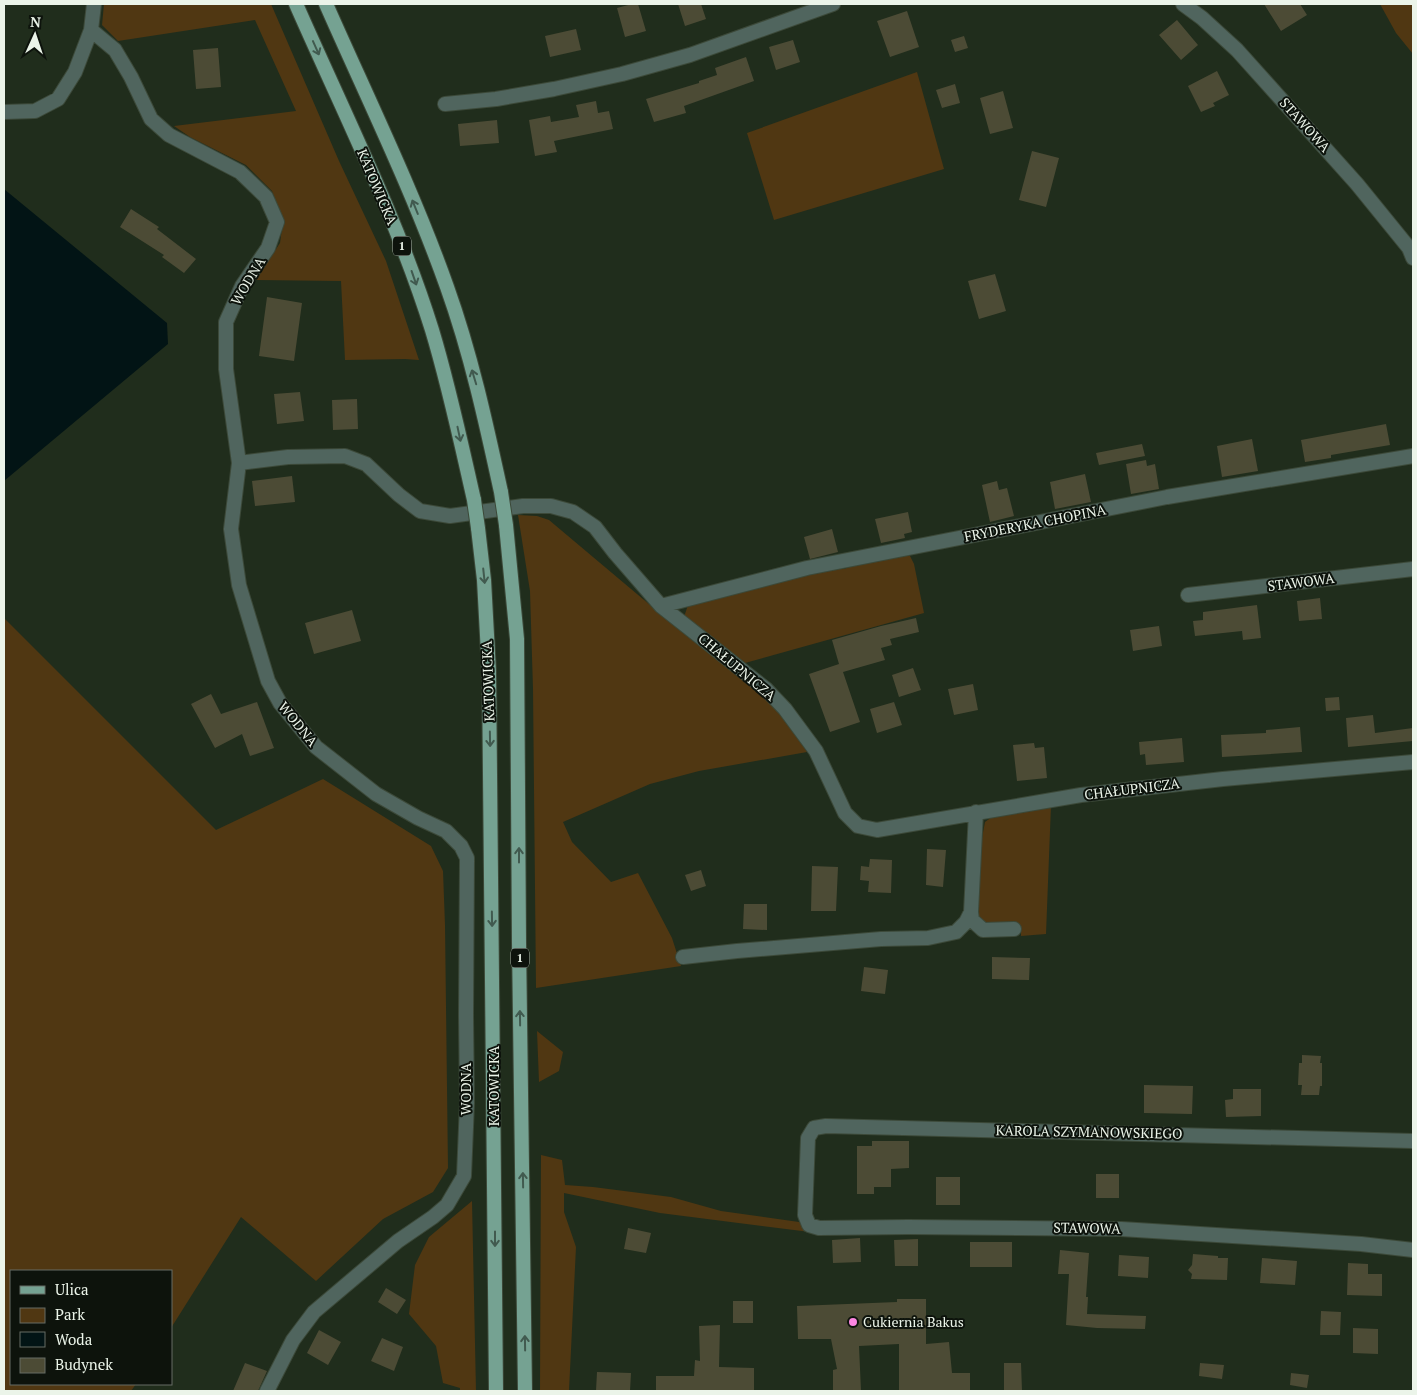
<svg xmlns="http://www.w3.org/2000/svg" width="1417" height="1395" font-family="'PT Serif',serif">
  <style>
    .green { fill: #503712 }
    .water { fill: #021415 }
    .building { fill: #4c4b35 }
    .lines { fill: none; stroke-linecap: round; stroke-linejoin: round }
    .minor-casing { stroke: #3c4939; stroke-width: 16 }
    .primary-casing { stroke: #3c4939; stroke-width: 16 }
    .minor { stroke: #50655e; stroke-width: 14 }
    .primary { stroke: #75a292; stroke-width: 14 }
    .primary-bridge-casing { stroke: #3c4939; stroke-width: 16; stroke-linecap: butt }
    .primary-bridge { stroke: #75a292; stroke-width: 14 }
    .oneway { stroke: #415a4f }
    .poi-dot { fill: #fd86e2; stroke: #0d130c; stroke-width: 2 }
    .labels { text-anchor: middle; stroke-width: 4; stroke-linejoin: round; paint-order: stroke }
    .shield { fill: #0d130c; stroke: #a8b0a7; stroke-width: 1 }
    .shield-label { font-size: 12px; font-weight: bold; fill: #ebf4e9 }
    .street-label { font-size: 14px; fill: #ebf4e9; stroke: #0d130c }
    .poi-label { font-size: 14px; fill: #ebf4e9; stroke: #0d130c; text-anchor: start }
  </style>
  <rect width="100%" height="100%" fill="#202d1c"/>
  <path class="green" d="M104 4H271L339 161 386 261 419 360 405 359 345 360 341 281 256 280 280 243 283 221 272 191 246 165 190 137 174 126 296 111 255 20 118 41 102 25Z
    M1380 4H1413V54L1396 33Z
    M917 72 944 169 774 220 747 133Z
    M518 515 537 516 549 520 656 610 760 692 779 710 807 752 699 771 650 784 563 822 572 842 611 882 638 873 672 938 681 966 536 988 533 689 530 591Z
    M896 556H910L914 564 924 613 745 663 684 617 688 605 829 569H844L865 561Z
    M4 618 216 830 323 779 431 846 443 871 445 925 448 1168 433 1192 383 1219 316 1281 241 1217 171 1328V1271H11V1384H136L131 1391H4Z
    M1051 805 1046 934 1021 936V925L981 922 976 911 981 843 985 822 996 814Z
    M537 1031 563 1052 559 1071 539 1082Z
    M541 1155 562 1160 565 1185 593 1187 671 1197 721 1211 799 1222 810 1232 660 1213 564 1193V1212L576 1247 569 1391H540Z
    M472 1201 476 1391H460V1388L443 1383 436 1346 409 1314 415 1265 429 1237Z"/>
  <path class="water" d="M4 189 167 323 168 344 4 481Z"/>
  <path class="building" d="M632 4H638L646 31 625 37 617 8Z
    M678 4H701L706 19 685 26Z
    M1264 4H1300L1307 15 1281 31Z
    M907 11 919 47 890 57 877 21Z
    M1177 20 1198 45 1181 60 1159 35Z
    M576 29 581 50 550 57 545 36Z
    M964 36 968 48 955 52 951 40Z
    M793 40 800 62 776 70 769 47Z
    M218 48 221 87 196 89 193 50Z
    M746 57 754 81 684 106 686 113 654 122 646 99 699 83V81L717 75 715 68Z
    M1217 71 1229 95 1213 103 1215 106 1201 112 1188 86Z
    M955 84 960 103 942 108 936 90Z
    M1003 91 1013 128 990 134 980 98Z
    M596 101 598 113 609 111 613 129 554 141 557 152 535 156 529 120 550 116 551 122 579 117 576 105Z
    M497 120 499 143 460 146 458 124Z
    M1032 151 1059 158 1046 207 1019 200Z
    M131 209 159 227 157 229 196 259 184 273 162 257 164 255 120 227Z
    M995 274 1006 311 979 319 968 281Z
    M267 297 302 303 294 361 259 356Z
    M300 392 304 421 277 424 274 394Z
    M357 399 358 429 333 430 332 400Z
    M1386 424 1390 445 1331 455V458L1305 462 1301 440Z
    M1252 439 1258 471 1222 477 1217 446Z
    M1142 444 1145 456 1099 465 1096 453Z
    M1146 460 1147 466 1155 464 1159 489 1131 494 1126 464Z
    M1085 474 1091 502 1055 509 1050 482Z
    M292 476 295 502 255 506 252 481Z
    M997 481 999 490 1007 488 1014 516 990 522 982 485Z
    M908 512 912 532 904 534 905 538 881 543 875 519Z
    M832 529 838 552 810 559 804 537Z
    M1320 598 1322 619 1299 621 1297 601Z
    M1257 605 1261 638 1243 640 1242 631 1195 636 1193 621 1203 620V612Z
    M352 610 361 641 314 654 305 623Z
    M916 618 919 632 890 639 892 645 881 648 885 660 843 672 860 722 830 732 809 674 839 664 832 640 881 626Z
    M1159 626 1162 646 1133 651 1130 630Z
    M913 668 921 690 899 697 892 675Z
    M973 684 978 710 954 715 948 689Z
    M211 694 221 714 257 702 274 748 250 756 242 734 215 748 191 704Z
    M1339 697 1340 710 1326 711 1325 698Z
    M894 702 902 725 877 733 870 709Z
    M1373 715 1375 733 1413 728V741L1348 747 1346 718Z
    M1300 727 1302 752 1222 757 1221 735 1266 733V730Z
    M1182 738 1184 762 1146 765 1145 754 1140 755 1139 742Z
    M1034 743 1035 748 1044 747 1047 778 1017 781 1013 745Z
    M927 849 946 850 943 887 926 885Z
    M870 859 892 860 891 893 868 892 869 881 860 880 861 866 869 867Z
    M812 866 838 867 836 911H811Z
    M701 870 706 886 691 891 685 875Z
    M744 904H767V930L743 929Z
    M992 957 1030 958 1029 980 992 979Z
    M864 967 888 970 885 994 861 991Z
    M1302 1055 1321 1056 1320 1063H1322V1086H1320L1319 1095H1301L1302 1085H1298L1299 1063H1302Z
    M1144 1085 1193 1086 1192 1114 1144 1113Z
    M1233 1089H1261V1116L1226 1117 1225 1100 1233 1099Z
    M872 1141H909V1168L891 1169V1187H874V1194H857V1146H872Z
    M1096 1174H1119V1198H1096Z
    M936 1177H960V1205H936Z
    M628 1228 651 1233 646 1253 624 1249Z
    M860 1238 861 1262 833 1263 832 1240Z
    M918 1239V1266H895L894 1240Z
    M970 1242H1012V1267H970Z
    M1060 1250 1089 1253 1086 1297H1088L1087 1314 1146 1316 1145 1329 1097 1328 1066 1325 1069 1274H1058Z
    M1193 1254 1218 1256V1258H1228L1227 1280 1191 1279 1192 1274 1188 1270 1192 1265Z
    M1119 1255 1149 1257 1148 1278 1118 1276Z
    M1262 1258 1297 1261 1295 1285 1260 1283Z
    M1348 1263 1368 1264V1274H1382V1296L1347 1295Z
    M386 1288 406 1300 397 1314 378 1302Z
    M897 1299H926V1344L949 1342 952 1373H970V1391H899V1344L859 1346 861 1391H833V1370L837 1369 831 1339H798L797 1306 897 1302Z
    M733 1301H753V1323H733Z
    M1321 1311 1341 1312 1340 1335H1320Z
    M720 1325 719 1367 754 1368V1391H656V1376H694L695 1360 700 1361 699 1326Z
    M1353 1328 1378 1329V1354L1353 1353Z
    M319 1330 341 1342 328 1365 307 1353Z
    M382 1338 403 1347 394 1371 371 1361Z
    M245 1363 267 1371 258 1391H233Z
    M1004 1363H1021L1022 1391H1004Z
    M1200 1363 1224 1365 1222 1379 1199 1376Z
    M597 1372 631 1373 630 1391H596Z
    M1291 1373 1309 1375 1307 1388 1290 1385Z"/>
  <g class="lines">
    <g class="minor-casing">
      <path id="minor" d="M1183 4 1202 18 1237 50 1357 184 1409 248 1413 258
        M91 30 115 50 131 77 151 119 169 135 240 172 266 197 277 222 268 248 242 286 226 322V369L239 463 231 529 239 585 268 681 280 703 316 747 376 794 418 818 446 831 461 846 467 858 466 1015 467 1103 464 1176 447 1205 433 1217 398 1241 314 1312 293 1340 267 1391
        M445 104 496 99 554 89 622 74 690 55 833 4
        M4 112 35 111 58 99 75 72 91 30 94 4
        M239 463 288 457 345 456 366 464 399 495 420 511 450 516 523 506H551L573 512 595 527 615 553 661 606 766 689 785 709 816 751 845 813 858 826 877 830 1081 795 1223 779 1413 762
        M1188 595 1413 569
        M661 606 807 568 1167 497 1413 456
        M971 912 972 920 983 930 1014 929
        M683 957 737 951 881 939 928 938 956 932 966 922 971 912 976 812
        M1413 1141 826 1126 814 1128 808 1138 805 1215 809 1225 819 1228 908 1227 1121 1229 1361 1244 1413 1250"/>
    </g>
    <g class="primary-casing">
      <path id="primary" d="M296 4C343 111 397 218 432 330 449 386 461 443 474 500
        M326 4C367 97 413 191 447 287 471 354 486 423 501 492
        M506 525 517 639 519 943 525 1391
        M478 528 484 580 489 672 496 1391"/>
    </g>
    <use href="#minor" class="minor"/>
    <use href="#primary" class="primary"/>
    <g class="primary-bridge-casing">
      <path id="primary-bridge" d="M501 492 506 525
        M474 500 478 528"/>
    </g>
    <use href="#primary-bridge" class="primary-bridge"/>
  </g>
  <defs><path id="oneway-shaft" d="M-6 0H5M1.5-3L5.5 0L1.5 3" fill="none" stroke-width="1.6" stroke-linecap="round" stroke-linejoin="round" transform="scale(1.25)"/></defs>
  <g class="oneway">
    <use href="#oneway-shaft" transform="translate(316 48) rotate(66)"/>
    <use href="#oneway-shaft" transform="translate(415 207) rotate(-112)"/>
    <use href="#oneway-shaft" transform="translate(414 278) rotate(71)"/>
    <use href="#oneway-shaft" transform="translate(474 377) rotate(-107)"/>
    <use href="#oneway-shaft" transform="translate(459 434) rotate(78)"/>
    <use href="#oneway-shaft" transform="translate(484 576) rotate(84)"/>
    <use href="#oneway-shaft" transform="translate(490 739) rotate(89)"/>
    <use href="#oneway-shaft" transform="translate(519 855) rotate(-90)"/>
    <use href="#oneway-shaft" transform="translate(492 919) rotate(89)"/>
    <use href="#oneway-shaft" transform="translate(520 1018) rotate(-91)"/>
    <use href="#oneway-shaft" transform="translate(523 1180) rotate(-91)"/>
    <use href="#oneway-shaft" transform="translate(495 1239) rotate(90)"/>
    <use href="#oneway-shaft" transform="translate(525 1343) rotate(-91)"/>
  </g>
  <circle class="poi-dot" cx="853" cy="1322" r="5"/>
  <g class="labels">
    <g class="shield">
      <rect x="393" y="236.5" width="18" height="19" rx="4"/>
      <rect x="511" y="948.5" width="18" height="19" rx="4"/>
    </g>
    <g class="shield-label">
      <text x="402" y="250">1</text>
      <text x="520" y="962">1</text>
    </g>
    <g class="street-label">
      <text transform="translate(1305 125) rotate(48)" y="5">STAWOWA</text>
      <text transform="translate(377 187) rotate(67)" y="5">KATOWICKA</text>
      <text transform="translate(248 281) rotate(-59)" y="5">WODNA</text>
      <text transform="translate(1035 523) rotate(-11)" y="5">FRYDERYKA CHOPINA</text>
      <text transform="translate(1301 582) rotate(-7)" y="5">STAWOWA</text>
      <text transform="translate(737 667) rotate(40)" y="5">CHAŁUPNICZA</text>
      <text transform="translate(488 681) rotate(-92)" y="5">KATOWICKA</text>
      <text transform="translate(298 724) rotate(51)" y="5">WODNA</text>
      <text transform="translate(1132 789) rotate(-7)" y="5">CHAŁUPNICZA</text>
      <text transform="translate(494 1086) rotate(-90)" y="5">KATOWICKA</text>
      <text transform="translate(466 1089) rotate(-90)" y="5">WODNA</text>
      <text transform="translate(1089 1132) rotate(1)" y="5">KAROLA SZYMANOWSKIEGO</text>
      <text transform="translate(1087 1228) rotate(1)" y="5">STAWOWA</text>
    </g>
    <g class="poi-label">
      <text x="863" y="1327">Cukiernia Bakus</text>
    </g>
  </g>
  <rect width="1417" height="1395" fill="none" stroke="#ebf4e9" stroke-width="10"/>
  <rect x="10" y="1270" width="162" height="115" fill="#0d130c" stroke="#666d64"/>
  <rect x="20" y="1286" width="25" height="8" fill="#75a292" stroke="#666d64"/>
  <text x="55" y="1295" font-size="15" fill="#ebf4e9">Ulica</text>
  <rect x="20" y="1308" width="25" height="15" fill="#503712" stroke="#666d64"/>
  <text x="55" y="1320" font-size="15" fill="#ebf4e9">Park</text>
  <rect x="20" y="1332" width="25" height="15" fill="#021415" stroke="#666d64"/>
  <text x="55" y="1345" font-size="15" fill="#ebf4e9">Woda</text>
  <rect x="20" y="1358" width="25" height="15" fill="#4c4b35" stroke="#666d64"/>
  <text x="55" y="1370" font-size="15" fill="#ebf4e9">Budynek</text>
  <g transform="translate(35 35) rotate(3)" stroke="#0d130c" stroke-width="4" paint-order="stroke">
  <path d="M0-4L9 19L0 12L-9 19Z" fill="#ebf4e9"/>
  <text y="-8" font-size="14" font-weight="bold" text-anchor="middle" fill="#ebf4e9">N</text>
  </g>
</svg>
